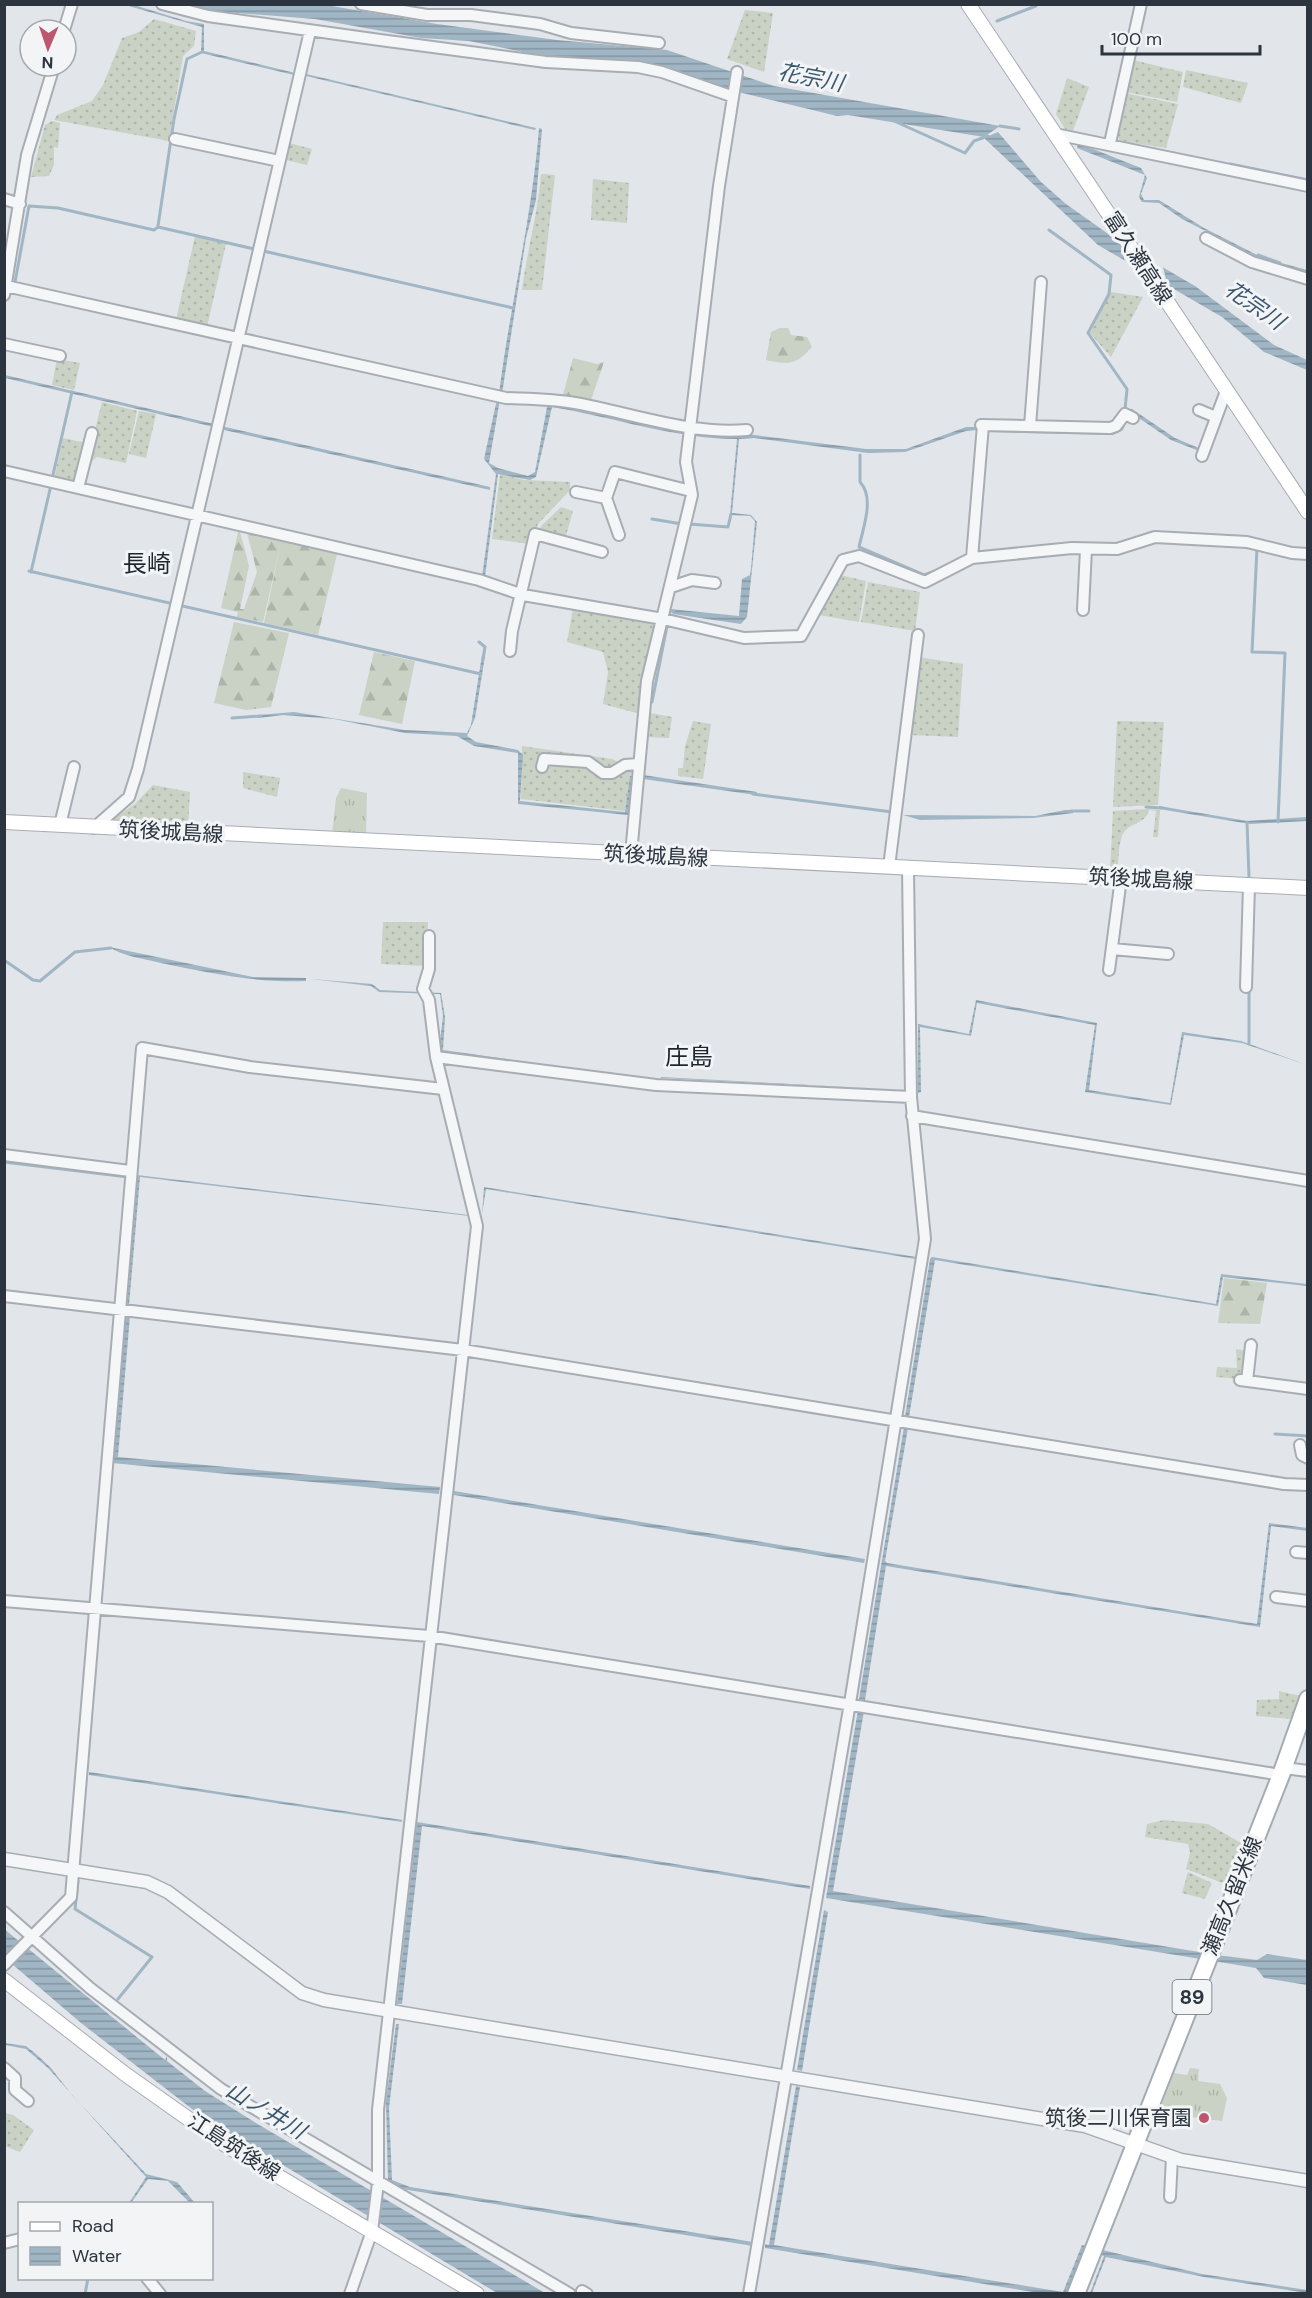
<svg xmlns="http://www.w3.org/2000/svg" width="1312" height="2298" font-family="'DM Sans','Noto Sans JP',sans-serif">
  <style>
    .grass { fill: url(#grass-dots) }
    .forest { fill: url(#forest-firs) }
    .park { fill: url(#park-tufts) }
    .water { fill: url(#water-rules) }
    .pier { fill: #e2e5e9 }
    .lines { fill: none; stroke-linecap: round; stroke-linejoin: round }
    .stream { stroke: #a1b6c5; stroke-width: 3 }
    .minor-casing { stroke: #a8adb3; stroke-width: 14 }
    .tertiary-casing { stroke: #a8adb3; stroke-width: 15 }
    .secondary-casing { stroke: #a8adb3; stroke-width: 16 }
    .primary-casing { stroke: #a3abb3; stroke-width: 20 }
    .minor { stroke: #f4f6f8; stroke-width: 10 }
    .tertiary { stroke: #f4f6f8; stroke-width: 12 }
    .secondary { stroke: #fff; stroke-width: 14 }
    .primary { stroke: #fff; stroke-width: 16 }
    .poi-dot { fill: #bf566f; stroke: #f2f4f6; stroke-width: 2 }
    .labels { text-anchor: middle; stroke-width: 6; stroke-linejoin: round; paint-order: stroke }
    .shield { fill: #f2f4f6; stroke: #676e76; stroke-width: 1.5 }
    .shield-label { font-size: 20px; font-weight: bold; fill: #2c353f }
    .street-label { font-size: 21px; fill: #2c353f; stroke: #f2f4f6 }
    .poi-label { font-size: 21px; fill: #2c353f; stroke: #f2f4f6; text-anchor: end }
    .water-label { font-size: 22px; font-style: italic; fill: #3b576e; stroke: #f2f4f6 }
    .quarter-label { font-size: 24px; fill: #1e2630; stroke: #f2f4f6 }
  </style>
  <defs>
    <pattern id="grass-dots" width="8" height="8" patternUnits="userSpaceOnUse" patternTransform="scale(1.5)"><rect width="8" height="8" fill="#c9d2c4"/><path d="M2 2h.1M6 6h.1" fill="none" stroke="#adb5a9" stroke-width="1.8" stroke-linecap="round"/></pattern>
    <pattern id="forest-firs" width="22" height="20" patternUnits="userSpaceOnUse" patternTransform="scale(1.5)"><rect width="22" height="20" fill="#c9d2c4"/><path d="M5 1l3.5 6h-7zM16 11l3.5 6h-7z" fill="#adb5a9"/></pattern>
    <pattern id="park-tufts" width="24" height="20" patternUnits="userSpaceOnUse" patternTransform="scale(1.5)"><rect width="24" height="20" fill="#c9d2c4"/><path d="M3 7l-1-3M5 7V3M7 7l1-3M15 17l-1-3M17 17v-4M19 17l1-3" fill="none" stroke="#adb5a9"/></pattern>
    <pattern id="water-rules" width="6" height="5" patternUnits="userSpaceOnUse" patternTransform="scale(1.5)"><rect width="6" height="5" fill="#a1b6c5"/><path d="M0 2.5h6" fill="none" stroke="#8395a1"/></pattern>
  </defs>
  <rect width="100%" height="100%" fill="#e2e5e9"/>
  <path class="grass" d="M745 10 773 13 764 72 727 59Z
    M154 19 196 31 194 46 183 56 169 141 54 120 57 115 92 101 103 85 122 38 139 32Z
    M1133 60 1183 72 1177 102 1126 92Z
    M1186 70 1248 83 1241 103 1183 87Z
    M1067 78 1089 87 1073 131 1065 129 1056 114Z
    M1125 93 1178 104 1166 148 1120 141 1117 134Z
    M52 121 60 123 58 148 54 147V165L49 176 31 177 45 125Z
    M285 142 312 149 307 165 286 160 283 154Z
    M541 174 555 175 542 290H522C527 251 538 213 541 174Z
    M593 179 629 183 627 223 591 220Z
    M195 236 226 244 207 327 176 320Z
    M1111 292 1143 297 1111 357 1090 333Z
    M57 359 80 363 74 390 52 385Z
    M102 402 137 411 126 463 97 457 91 462 86 484 112 490 111 494 81 486Z
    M139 411 156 414 146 458 129 454Z
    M63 438 86 443 76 484 54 479Z
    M500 474 524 480 570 482V490L538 524 530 544 492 539Z
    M561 507 573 511 565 539 538 532 542 525Z
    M840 575 866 581 859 622 819 615Z
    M868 582 920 592 915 631 861 622Z
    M573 608 658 623 640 714 603 704 608 672 603 652 567 642Z
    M918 657 963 664 958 737 910 735Z
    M650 713 672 717 669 738 647 737Z
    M693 721 711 724 703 779 678 776V768H683L685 746Z
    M1117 721 1164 722 1158 805 1113 807Z
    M522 746 612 759 632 769 625 811 521 799Z
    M243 772 280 778 277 797 243 788Z
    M153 785 190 792 188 826 108 822 135 804Z
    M1146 809 1160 810 1158 837H1153L1156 811 1149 810C1146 825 1127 822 1122 836 1118 846 1119 861 1117 871H1110L1113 811Z
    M383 922H428L426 966 381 964Z
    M1236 1349 1247 1351 1242 1379 1216 1377 1217 1367 1237 1368Z
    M1279 1691 1301 1696 1293 1719 1256 1716 1257 1700 1279 1699Z
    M1164 1820 1208 1824 1243 1844 1228 1885 1186 1869 1190 1853 1188 1844 1145 1837 1147 1824Z
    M1188 1872 1212 1883 1205 1899 1182 1893Z
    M5 2113 13 2115 34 2130 20 2152 5 2146Z"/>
  <path class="forest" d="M780 328H788L791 335 807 337 812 347C796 365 789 365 766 360L771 332Z
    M573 358 597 364 604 362 591 400 563 395Z
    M239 528 249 566 240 609H244L257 572 246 529 338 550 318 635 264 623 282 538 263 622 237 617 238 612 221 608Z
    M234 622 289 633 271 707 246 710 214 703Z
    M374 652 415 661 402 724 359 715Z
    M1224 1278 1267 1283 1260 1324 1218 1323Z"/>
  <path class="park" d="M341 788 367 793 366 835 332 834 336 798Z
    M1190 2068 1199 2069 1198 2081 1220 2084 1227 2098 1222 2121 1177 2115 1162 2104 1174 2073 1187 2075Z"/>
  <path class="water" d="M125 5H134L186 21 204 24V51L295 73 294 75 201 53 202 27Z
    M192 5H326L437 24 557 40 667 50 774 86 1000 126 984 137 848 115 837 116 730 90 659 65 538 55 469 41 421 38 315 19 211 11Z
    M302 73 536 128 535 130 302 75Z
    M539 128 542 129 536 200 526 238 502 394H499C510 305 532 218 539 128Z
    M998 132 1041 182 1066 204 1121 243 1195 286 1274 345 1307 360V370L1264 352 1222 317 1098 245 984 138Z
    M1078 143 1141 168 1147 178 1141 194 1144 200H1159L1204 228 1263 258 1307 270V273L1261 259 1182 219 1159 203 1142 202 1139 197 1145 175 1077 148Z
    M5 375 214 424V427L5 378Z
    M497 399H500L489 463 498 468 528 476 535 472 547 407 553 404C600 413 705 443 747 434L866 449H906L966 427H976V430L966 431 905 452 868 453 754 438 739 439 732 513 751 515 757 522 747 617 741 624 673 614 670 609 739 616 742 579 750 575 751 569 755 521 750 516 730 515 737 439C675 439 613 417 552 407L536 477 530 480 498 474 485 577H482L496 474 484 459Z
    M1126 409H1132L1175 438 1201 449 1199 451 1171 440 1130 412 1123 430 1113 435 990 432V429L1122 424Z
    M221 426 490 487V490L220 429Z
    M482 655 485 656 475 718 467 736 476 742 518 750 523 755 520 801 625 812 630 776H632L628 815 518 804V753L474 746 457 736 405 733 334 719 283 715 258 718V715L294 712 405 730 467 733 471 725Z
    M643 775 757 792 756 795 643 779Z
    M1159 806 1247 821 1307 817V821L1250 824 1159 809Z
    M1065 810H1073V813L1033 818 920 820 903 815 1035 816Z
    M109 947 253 977 306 978V981C256 983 210 973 161 963 145 959 122 956 109 947Z
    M311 979 372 984 380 990 441 993 445 1017 443 1050 654 1080 442 1052 439 1051 443 1016 440 994 379 992 371 986Z
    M976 1000 1097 1023 1089 1090 1170 1103 1182 1032 1241 1041 1307 1065 1242 1043 1184 1035 1171 1105 1085 1092 1095 1025 977 1003 971 1036 920 1027 921 1092 918 1093V1024L969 1034Z
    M661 1077 904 1090 661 1078Z
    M137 1175 469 1215V1216L140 1177 129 1306H126L135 1180Z
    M484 1187 916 1257V1259L486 1189 482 1214Z
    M932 1257 1216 1304 1221 1274 1307 1284V1286L1223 1277 1218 1306 935 1260 909 1417H905L930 1259Z
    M125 1316H130L118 1457 440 1487 439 1494 112 1463Z
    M904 1427 908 1428 885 1561 887 1563 1257 1624 1269 1523 1307 1528V1531L1271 1526 1260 1627 886 1566 865 1700 859 1699Z
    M454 1491 865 1559 864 1563 454 1495Z
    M858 1710 864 1711 833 1891 1217 1955 1257 1960 1267 1954 1307 1960V1985L1264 1978 1256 1968 826 1898Z
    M89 1772 402 1820V1822L89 1775Z
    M417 1822 810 1886V1889L422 1826 402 2004H397Z
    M824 1910 828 1912 802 2071 797 2070Z
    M4 1929 165 2060 167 2056V2061L205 2091 261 2126 545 2293H497L201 2116 81 2023 12 1964 5 1957Z
    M396 2024H399L389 2108 392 2180 410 2187 753 2242V2246L402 2189 388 2181 386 2101Z
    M4 2043 26 2046 36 2054 51 2068 72 2095 146 2174 177 2182 195 2203H190L168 2181 148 2179 131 2203H129L146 2177 48 2068 26 2049 5 2045Z
    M796 2086 800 2087 774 2245 1063 2292 1082 2245 1202 2274 1307 2290V2293L1204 2277 1106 2257 1092 2293H1090L1104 2256 1084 2250 1066 2293 1045 2294 765 2248V2244L769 2245Z"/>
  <path class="pier" d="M1119 240 1162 263 1167 283 1174 293 1126 265Z"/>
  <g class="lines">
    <path class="stream" d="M997 21 1036 6
      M894 121 965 153 974 141 988 136
      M1000 126 1019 129
      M1230 164 1308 180
      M158 226 174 119 187 59 202 52
      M1049 230 1111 275 1109 294 1088 333 1127 389 1125 409 1127 411
      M1258 255 1280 263
      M15 282 29 206 58 208 154 230 158 227 513 308
      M860 455V482C875 498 863 528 859 547L924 575 938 570
      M52 479 72 392
      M652 519 682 524
      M689 524 728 527 731 514
      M1106 544H1120
      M1257 548 1252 652 1285 653 1278 822
      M29 571 481 674
      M31 572 51 485
      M479 642 485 647 483 659
      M652 702 670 611H674
      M232 718 261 716
      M753 794 892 812
      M1146 807 1161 808
      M1071 811H1089
      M1247 822 1249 877
      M4 960 33 980 40 981 75 952 111 948
      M1249 1044V989
      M4 1162 128 1177
      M1275 1434 1308 1436
      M78 1881 75 1909 152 1957 118 1999
      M85 2294 88 2278"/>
    <g class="minor-casing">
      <path id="minor" d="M162 4 208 16 380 40 546 62 638 67 662 72 731 96
        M361 4 427 15H471L540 24 571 33 659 43
        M64 30 72 4
        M1055 134 1308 186
        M175 139 279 161
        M1110 143 1141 4
        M4 199 20 204
        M1206 238 1252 262 1308 279
        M6 286 506 398C529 399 553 399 575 403 631 413 690 435 747 430
        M4 295 27 155 54 66
        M4 344 60 356
        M1199 410 1216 417
        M981 425 1110 428 1116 426 1125 414 1133 418
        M1030 426 1041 282
        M1202 456 1226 391
        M4 471 479 580 523 595 663 619 744 638 801 636 843 560 859 556 925 582 972 558 1072 548 1117 549 1155 537 1247 542 1292 553 1308 554
        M78 488 92 433
        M576 492 606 498
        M619 535 606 498 615 472 691 491
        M972 558 983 425
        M671 587 692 580 715 583
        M1083 610 1086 549
        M510 651 512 631 535 534 602 552
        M542 767 544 759 588 762 603 773H612L625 765 638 764
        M60 825 74 767
        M94 828 129 797 138 769 310 31
        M631 854 647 681 692 495 686 462 719 186 737 72
        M889 867 918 635
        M1112 949 1168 954
        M1109 970 1121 878
        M1246 987 1249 885
        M436 1057 656 1085 911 1097
        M912 1116 1308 1181
        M4 1155 130 1171
        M4 1296 463 1350 1284 1484 1308 1485
        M1240 1380 1308 1389
        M1247 1381 1251 1345
        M1300 1445 1302 1455 1308 1458
        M1296 1552 1308 1553
        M1276 1597 1308 1601
        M4 1601 429 1636 1281 1775
        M1284 1768 1308 1771
        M4 1912 90 1988 221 2089 570 2294
        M4 1965 71 1897 142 1048 250 1067 443 1089
        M4 2068 15 2078V2090L28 2101
        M1170 2197 1172 2157
        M4 2243 20 2239
        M147 2278 160 2294
        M582 2291 587 2294
        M350 2294 372 2231 378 2183V2110L477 1226 436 1057 429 1000 423 989 429 969V936
        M749 2294 850 1703 925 1239 911 1097 908 868"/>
    </g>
    <g class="tertiary-casing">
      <path id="tertiary" d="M4 1859 147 1882 168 1892 302 1993 324 2000 1085 2126 1181 2160 1308 2181"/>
    </g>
    <g class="secondary-casing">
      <path id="secondary" d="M968 4 1308 512
        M4 822 1308 888
        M4 1980 125 2074 224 2144 477 2294"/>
    </g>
    <g class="primary-casing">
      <path id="primary" d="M1076 2294 1281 1775 1308 1699"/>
    </g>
    <use href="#minor" class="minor"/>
    <use href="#tertiary" class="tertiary"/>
    <use href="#secondary" class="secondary"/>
    <use href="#primary" class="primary"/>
  </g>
  <circle class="poi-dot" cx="1204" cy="2118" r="6"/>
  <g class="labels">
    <rect class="shield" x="1172.5" y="1980" width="39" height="34" rx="4.5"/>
    <g class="shield-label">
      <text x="1192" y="2004">89</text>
    </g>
    <g class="street-label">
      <text transform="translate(1138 258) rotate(57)" y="7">富久瀬高線</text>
      <text transform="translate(171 832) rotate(3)" y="7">筑後城島線</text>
      <text transform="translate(656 856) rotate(3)" y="7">筑後城島線</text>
      <text transform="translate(1141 879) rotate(3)" y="7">筑後城島線</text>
      <text transform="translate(1232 1896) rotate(-68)" y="7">瀬高久留米線</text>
      <text transform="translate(234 2147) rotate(33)" y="7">江島筑後線</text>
    </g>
    <g class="poi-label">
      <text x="1192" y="2125">筑後二川保育園</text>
    </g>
    <g class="water-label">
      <text transform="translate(811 77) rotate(11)" y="8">花宗川</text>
      <text transform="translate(1255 305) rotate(35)" y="8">花宗川</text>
      <text transform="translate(266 2110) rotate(31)" y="8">山ノ井川</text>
    </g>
    <g class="quarter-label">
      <text x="147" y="572">長崎</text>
      <text x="689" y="1065">庄島</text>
    </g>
  </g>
  <rect width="1312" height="2298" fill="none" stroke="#2c353f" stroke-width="12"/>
  <rect x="18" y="2202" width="195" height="78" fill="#f2f4f6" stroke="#a3a8ad" stroke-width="1.5"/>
  <rect x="30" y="2222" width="30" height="9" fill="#ffffff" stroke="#a3a8ad" stroke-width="1.5"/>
  <text x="72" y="2232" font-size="18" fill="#2c353f">Road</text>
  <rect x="30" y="2247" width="30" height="18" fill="url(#water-rules)" stroke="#a3a8ad" stroke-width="1.5"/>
  <text x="72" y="2262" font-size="18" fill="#2c353f">Water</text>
  <g transform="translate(48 48) rotate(182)"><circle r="28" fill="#f2f4f6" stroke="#a3a8ad" stroke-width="1.5"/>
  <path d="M0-4.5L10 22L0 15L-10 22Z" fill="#bf566f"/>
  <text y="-9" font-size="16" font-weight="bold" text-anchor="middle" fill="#2c353f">N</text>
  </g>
  <path d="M1102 45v9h158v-9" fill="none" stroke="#2c353f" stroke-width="3"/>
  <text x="1111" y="45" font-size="18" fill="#2c353f" stroke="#f2f4f6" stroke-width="4.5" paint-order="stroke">100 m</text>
</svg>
